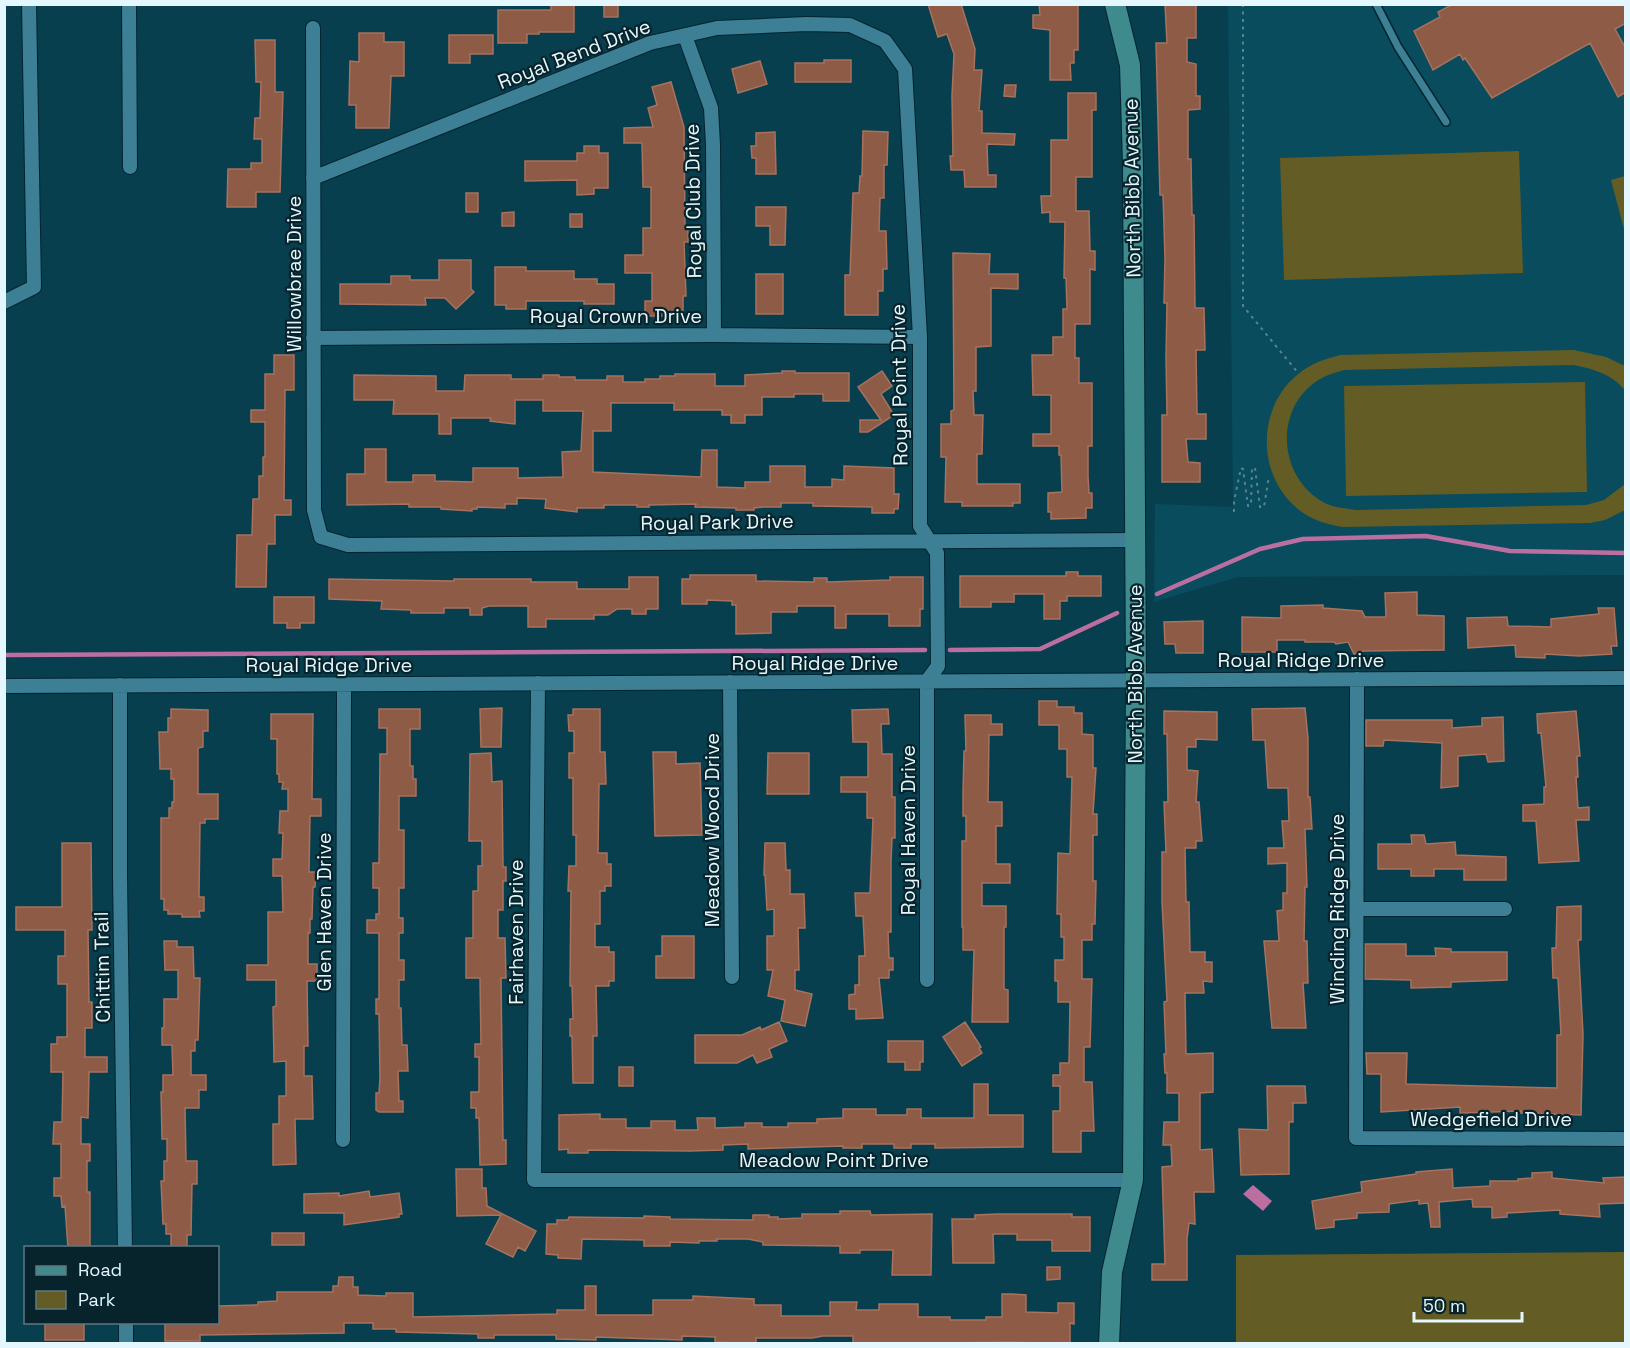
<svg xmlns="http://www.w3.org/2000/svg" width="1630" height="1348" font-family="'Space Grotesk',sans-serif">
  <style>
    .built { fill: #094c5e }
    .green { fill: #635c25 }
    .water { fill: #bb6fa0 }
    .lines { fill: none; stroke-linecap: round; stroke-linejoin: round }
    .stream { stroke: #bb6fa0; stroke-width: 4.5 }
    .building { fill: #8e5b47; stroke: #a7725e; stroke-width: 1.5 }
    .lane-casing { stroke: #00242f; stroke-width: 10 }
    .street-casing { stroke: #00242f; stroke-width: 16 }
    .secondary-casing { stroke: #00242f; stroke-width: 22 }
    .path { stroke: #58828e; stroke-width: 2; stroke-dasharray: 3 4.5; stroke-linecap: butt }
    .lane { stroke: #3d7f94; stroke-width: 7 }
    .street { stroke: #3d7f94; stroke-width: 14 }
    .secondary { stroke: #3e8a8c; stroke-width: 20 }
    .labels { text-anchor: middle; stroke-width: 4.5; stroke-linejoin: round; paint-order: stroke }
    .street-label { font-size: 20px; fill: #e4f7fe; stroke: #07242c }
  </style>
  <rect width="100%" height="100%" fill="#073f4e"/>
  <path class="built" d="M1228 5H1625V575L1238 577 1154 602 1155 504 1233 507Z"/>
  <path class="green" d="M1519 151 1523 273 1284 280 1280 158Z
    M1625 176H1626L1625 233 1611 180Z
    M1574 350 1606 357 1625 366V390C1611 374 1594 369 1573 365L1344 370C1334 373 1323 376 1314 383 1273 414 1280 479 1325 503 1335 508 1345 508 1356 510L1586 505 1604 500 1625 484V510L1605 520 1590 523 1342 527C1326 524 1312 520 1299 510 1252 473 1257 395 1310 366 1320 360 1330 358 1340 355Z
    M1585 382 1587 492 1346 496 1344 386Z
    M1625 1252V1343H1236V1255Z"/>
  <path class="water" d="M1253 1185 1272 1201 1263 1211 1243 1194Z"/>
  <g class="lines">
    <path class="stream" d="M1157 594 1260 549 1303 539 1426 536 1510 551 1626 553
      M950 650 1040 649 1117 613
      M4 655 925 650"/>
  </g>
  <path class="building" d="M551 4H574V32H539V34H527V43H498V10H551Z
    M604 4H618V17H604Z
    M928 4H961L975 49 974 70H982L979 111H982V133L1015 134 1014 145 987 144 988 175H996V187H965L964 170H951L950 156H953L952 96 954 54 947 34 938 37Z
    M1039 4H1078V50H1074V63H1070L1071 80H1050V30L1033 28V15H1040Z
    M1165 4H1196V38H1187V62L1196 64V96H1200V109L1188 110V159H1191L1192 215H1194L1195 308H1204L1205 350H1196L1197 414H1206V439H1186L1188 462 1200 463V482H1162V415H1167L1166 357 1167 303H1164L1165 258 1163 195H1160L1156 43H1167Z
    M1453 4H1626V23L1615 29 1626 49V92L1618 97 1590 43 1492 98 1465 58 1463 60 1460 54 1433 70 1414 31 1440 17 1438 12Z
    M359 33H384V42H404V76H391L389 128H356V105H349L350 61 359 62Z
    M449 35H493V54H470V63H449Z
    M255 40H275V92H283L280 192H256V207H227L228 169H251V163H262V139H254L255 118H260L261 82H256Z
    M824 60H851V82H795V63H824Z
    M760 61 767 84 738 93 732 69Z
    M671 82 684 127 685 228H688V242H684L686 296H683V316H645V301H652V273H625V255H643V228H651V187H643L642 143H624V128L653 127 648 108 657 105 652 87Z
    M1005 85H1016L1015 97 1004 96Z
    M1068 93H1096V110H1092V177H1076V211H1089L1090 251H1095V270L1090 269V324H1075V358H1079V383H1092V446H1088V476L1089 493H1092V508H1086V518L1051 519V512H1048V493L1062 492 1061 455H1059V446H1033V434H1051V395H1033L1032 355H1053V337H1063V309H1067L1066 278H1064L1065 222H1050V212L1042 213 1041 196H1051V140H1068Z
    M863 131 888 132 887 165H884V198H880L879 231H886L887 269H883V291H878V315H845V275H850L853 193H859L860 176H862Z
    M775 132 776 174H756V158H752L751 146H756V133Z
    M584 146H599V153H608V188H594V194L577 195V180L525 181V161H577V153H584Z
    M466 193H478V212H466Z
    M756 207H786L785 245H770V226H756Z
    M514 212V226H502V213Z
    M570 214H582V227H570Z
    M953 253 990 254 989 274H1018V289L991 288V346L976 347V391H973L974 415H983L982 454H977V484H1020V503H1013V506H962V502H945L946 457H941V424H951V411L954 410Z
    M439 260H471V289L474 292 456 309 445 298H425L426 305 340 304V284H391V276H410V280H439Z
    M495 267H526V271H574V279H597V284H614V304H584V301H526V309H506V305H495Z
    M756 274H783V314H756Z
    M274 355H294V390H285L284 500H291V515H275V544H267L266 587H236L237 535H252L253 499H259V476H263V457H265V422H251V410H265V374H274Z
    M782 371H795V373H849V401H823V394H794V397H762V415H745V423H731V415H722V410H674V403H611V431H593V472L701 477 702 450H717V487L745 488V482H770V466H805V487H832V479L844 480V466L894 468V494H899L898 509H894V513H872V507L813 506V503H781V507H763L754 508V510H736V508L695 507 696 504 649 505V507H637V505H604V508H577V512L545 508 546 499 517 498V504H505V508L477 507V509H472V511L441 509V507H409V504L347 505V474H365V449H386V482H413V475H435V481L473 482V468H518V478L563 477 562 452 581 451 583 411H543V400H515V424L490 421 491 418H451V434H439V414H393L394 400H354V375L436 376V391H464L465 375H511V379H543V375H559V377H575V380H607V376H623V382H645V379H660V376H675V374H715V386H745V375L782 373Z
    M882 371 892 386 881 394 894 415 868 432H860V420H881L858 387Z
    M1066 572H1078V576H1101V596H1067V601H1060V619H1044V594H1014V602H991V607H960V576H1066Z
    M690 575H756V581L814 582V578H827V582L890 580V577H923V609H920V626H889V614H846V628H835V606H797V612H771V633L736 634V605H732V601L707 600V604H682V579H690Z
    M629 577H658V609H646V614H632V609H617L608 615H594V619H546V627H528V606H489L482 608V615H470V608H444V613H411V610L381 609 382 601 329 599V579L454 581V579H531V582H577V589H629Z
    M1417 592V615L1444 616V650L1364 651 1354 654 1348 642 1336 644 1334 642H1305V640H1277V652H1242V617L1281 618V606L1323 605V608L1362 611 1365 617H1386L1385 593Z
    M274 597H314V623H300V628H287V623H274Z
    M1598 608H1614L1617 646H1611L1612 654 1579 656 1545 654V658L1516 657 1515 645 1468 648 1467 618 1507 617 1508 626 1551 627V619L1599 614Z
    M1203 621V653H1176L1175 644H1165L1164 622Z
    M1039 701H1057V707H1074V713H1082V734L1093 735V768H1096L1093 814H1097V835H1093V881H1096L1095 924H1092V940H1082V979H1092L1090 1047H1084V1082H1092L1094 1131H1081V1152H1053V1111H1060V1086H1053V1075H1060V1063H1069L1070 1002H1058V981H1055V960H1064V937H1061V914H1057L1058 853 1070 854 1072 777H1067V749H1059V725H1039Z
    M502 708 501 747H481L480 709Z
    M1305 708 1308 738V797H1310L1312 829H1305L1307 887H1305L1304 941H1307L1308 983H1303L1306 1028H1272L1264 941H1279L1277 911 1283 910V893H1287V863L1268 864V848H1284L1282 821H1289L1288 788H1268L1265 740H1253L1252 709Z
    M171 709 208 710V731H203V747L198 748V794H218V819H205V823H200L199 897H204V911H199L200 917H182V914H168V910H164V899H161V818H169V808H172V802H174V779H171V769H160L159 732H168V718H171Z
    M379 709H420V729H410V766H413V779H416V796H399V830H404V888H399V918H403V933H399V960H404V980H399V1008H401L402 1045H407L408 1071H398L399 1101H403V1112H379L376 1110V1093H379L380 1078 379 1014H376V999H379V933H367V920H376V914H379V888H373V863H379L380 754H387V728H379Z
    M573 709H600V752H605L606 784H599L598 853H607V864H611V886H605V891H600V924H595V947H609V952H614V981H609V986H596L597 1036H593V1083H573L572 1036H570V1019H573L572 986H570L571 891H568L569 866H576V835H573V778H569V753H574V731H569L568 715H573Z
    M888 709 889 724H881L882 754H892V797H895V838H892L891 862V932H888L889 958H893V970H889V978H879L883 1018 856 1019V1009H849V995L855 994V985H859V956H865L863 916H856L855 893H870L873 818H867V792H841V777H868V742H853L852 710Z
    M1164 711 1217 712V740L1196 739V747H1187V770L1198 771 1196 802H1199L1202 841H1196V848H1185L1186 902H1189L1190 952H1205V962H1212V982L1203 981 1204 993H1185L1186 1054 1213 1053V1092L1200 1093V1150L1212 1149 1214 1192H1194L1195 1224 1189 1223 1187 1239V1280H1152V1264H1165L1162 1167 1172 1166 1171 1145H1163L1164 1122H1179V1093H1167V1073H1165L1164 1054H1166L1164 1002 1167 1001 1162 902V852H1166L1164 802H1168L1167 734H1164Z
    M1576 711 1580 756H1577L1578 777H1576L1578 808 1589 807V820H1576L1579 861 1539 863 1536 821H1523V805L1544 804V787H1546L1541 733H1538L1537 714Z
    M271 714H313L312 799H321V816H310L309 872H316L315 887H313L312 919H310V933H308V964H317V981H307L308 1046H304V1076H312L313 1119H295L296 1164 273 1165V1124H279V1096H286V1061L274 1062 273 1007 276 1006V980H247V965H268V912H283L282 876H273V859H282L283 833H279L280 811H288V789H282L283 782H279V774H277V739H271Z
    M965 715H991V724H1002V735H989L988 802H1002V826H996V864H1010V883H982V906H1006V927H1004V989L1008 990V1022H972L974 950H963V927H962V841H966V816H963V794L964 751H966Z
    M1503 717 1504 761 1488 762 1486 754 1458 756V786L1441 788 1442 743 1384 740 1383 746H1366V720H1452V728L1482 726V718Z
    M653 752H676V764L700 763 702 835 655 836Z
    M491 753 492 782 502 781 503 867H506V881H503V910H498V938H505L506 978H501L503 1140H506V1164L480 1165 479 1118H476V1108H471V1092H479V1057H475V1044H481L480 978H466V938H473V891H478V866H482V841H469L470 754Z
    M768 753H809V794H767Z
    M1411 835H1424L1426 844 1455 842 1456 855 1506 857V880H1464V869H1434V876H1411V869H1378V844H1412Z
    M62 843H91L92 930H88L89 1002H92V1028H85V1057H107V1072H89L88 1118 81 1117V1144H90V1161H87V1192H90V1248H68L65 1206 62 1207 61 1196H54V1178H61V1144H53L54 1122H62L63 1072H51V1044H57V1037H67V984H58V956H65V930H16V907H62Z
    M765 843H785L786 870H790V894H804L805 928H798L799 970H795V990L812 994 805 1026 781 1021 785 1000 768 996 773 970H767V936H774V909L767 910 765 875H764Z
    M1581 906V940H1578L1583 1034 1581 1115 1521 1113V1111L1460 1113V1107L1381 1112V1074H1367L1366 1053H1407L1406 1084 1557 1088V1035H1561L1558 978H1553L1552 948H1556L1557 907Z
    M662 936H694V978H656V956H662Z
    M164 941H177V947H193L194 978H200L198 1040H195V1051H191V1075H206V1090H199V1108H185L186 1161H197V1184H192L191 1235H187V1247H171V1234H166V1224H163L161 1181H164V1161H167V1139H162L161 1092H163V1075H173L172 1045H162V1028H164V999H178V970H165Z
    M1365 944H1406V956H1436L1435 948 1451 949V952H1507V980L1451 982V987L1411 988V980L1365 979Z
    M779 1022 787 1041 769 1049 772 1057 757 1063 753 1055 737 1063H695V1035H742L760 1027 761 1030Z
    M965 1022 981 1047 979 1048 982 1053 962 1066 943 1037Z
    M888 1041H923V1062H920V1070H905V1062H888Z
    M619 1067H633V1086H619Z
    M974 1084H988V1115H1023V1147L935 1148V1144H911V1148H894V1144H862V1148H843V1146L748 1149V1144L723 1145V1150L690 1151 588 1150V1153H568V1149L559 1150V1115L600 1114V1119H626V1128H651V1121H675V1130H698L697 1118H715V1128L745 1127V1123H762V1127H788V1123H817V1119L843 1118V1109H876V1115H907V1109H921V1118H974Z
    M1267 1086H1305L1306 1103H1293V1122H1289V1174L1241 1175 1239 1129 1268 1130Z
    M456 1169H482V1188H486L487 1206 536 1231 525 1251 518 1247 513 1257 486 1244 501 1215 457 1216Z
    M1452 1169 1453 1188 1490 1186V1181H1518V1179L1532 1178V1173L1552 1172V1178L1604 1183 1603 1178 1626 1177V1203L1599 1204 1600 1217 1560 1214V1210L1507 1213V1217L1492 1218V1207H1473L1472 1199 1439 1202 1440 1227H1431L1428 1203 1419 1204V1200L1389 1204V1212L1357 1213V1218L1334 1220V1227L1316 1229 1312 1201 1362 1192 1361 1182 1416 1174V1172Z
    M369 1191 370 1197 399 1193 402 1214H399V1217L344 1225V1213H304V1194L339 1193V1196Z
    M840 1211H870L871 1215 932 1214 931 1275H892L893 1250H860V1253H840V1246L763 1245V1242L748 1239H717V1241H699V1243L670 1242V1246H644V1240L582 1239 581 1259 558 1258V1255L546 1254 547 1224H557V1220H568L569 1217 644 1218V1216L670 1217V1219L753 1220V1215H769V1217H778V1219L802 1218V1214H840Z
    M998 1214H1072V1217H1090V1251H1052V1240H1017V1234H993L994 1263H953L952 1219H975V1215Z
    M272 1233H304V1245H272Z
    M1047 1267H1060V1279L1047 1280Z
    M339 1277H353V1287H358V1295L386 1296V1293H413V1317L557 1314V1310H585V1286H596V1315H653V1300H693V1296L754 1299V1305H781V1316H830V1302H857L856 1310H879V1304H918V1317H950V1320H986V1317H1002V1294H1013L1026 1295V1312L1058 1313V1303H1074V1324L1070 1323V1344L1009 1342 853 1344V1336H823L812 1338H756V1344L715 1342V1337L682 1336V1340L596 1337V1340L556 1339V1335H494V1338H478V1334L396 1332V1329H373V1323H344V1333L200 1335V1341H165V1323H218V1306L258 1305V1302L277 1301V1292H333V1286H338Z
    M45 1323H84V1340H45Z"/>
  <g class="lines">
    <g class="lane-casing">
      <path id="lane" d="M1376 4 1398 47 1446 122"/>
    </g>
    <g class="street-casing">
      <path id="street" d="M129 4 130 167
        M313 28 314 510 321 537 348 545 1134 540
        M685 36 711 108 713 145 714 335
        M313 178 650 43 717 28 806 24 850 25 885 41 905 69 920 337V526L937 553 938 666 927 681V980
        M4 302 34 287 29 4
        M313 338 714 335 920 337
        M1357 679 1356 1138 1626 1139
        M730 682 732 977
        M538 683 534 1180H1133
        M120 685V875L125 1248
        M4 686 1626 678
        M1357 909H1505
        M343 1140 344 684
        M126 1322V1344"/>
    </g>
    <g class="secondary-casing">
      <path id="secondary" d="M1109 1344 1112 1272 1133 1180 1136 681 1133 165 1130 65 1115 4"/>
    </g>
    <path class="path" d="M1243 4V306L1299 374
      M1233 511H1234V501L1241 468 1243 469 1248 506 1251 505 1252 468H1255L1260 507H1264L1269 476"/>
    <use href="#lane" class="lane"/>
    <use href="#street" class="street"/>
    <use href="#secondary" class="secondary"/>
  </g>
  <g class="labels">
    <g class="street-label">
      <text transform="translate(574 54) rotate(-21)" y="7">Royal Bend Drive</text>
      <text transform="translate(1132 188) rotate(-91)" y="7">North Bibb Avenue</text>
      <text transform="translate(693 201) rotate(-91)" y="7">Royal Club Drive</text>
      <text transform="translate(294 274) rotate(-90)" y="7">Willowbrae Drive</text>
      <text x="616" y="323">Royal Crown Drive</text>
      <text transform="translate(899 385) rotate(-91)" y="7">Royal Point Drive</text>
      <text transform="translate(717 522) rotate(-1)" y="7">Royal Park Drive</text>
      <text x="1301" y="667">Royal Ridge Drive</text>
      <text x="815" y="670">Royal Ridge Drive</text>
      <text x="329" y="672">Royal Ridge Drive</text>
      <text transform="translate(1135 674) rotate(-90)" y="7">North Bibb Avenue</text>
      <text transform="translate(712 830) rotate(-90)" y="7">Meadow Wood Drive</text>
      <text transform="translate(908 830) rotate(-90)" y="7">Royal Haven Drive</text>
      <text transform="translate(1337 909) rotate(-90)" y="7">Winding Ridge Drive</text>
      <text transform="translate(324 912) rotate(-90)" y="7">Glen Haven Drive</text>
      <text transform="translate(516 932) rotate(-90)" y="7">Fairhaven Drive</text>
      <text transform="translate(102 967) rotate(-91)" y="7">Chittim Trail</text>
      <text x="1491" y="1126">Wedgefield Drive</text>
      <text x="834" y="1167">Meadow Point Drive</text>
    </g>
  </g>
  <rect width="1630" height="1348" fill="none" stroke="#e4f7fe" stroke-width="12"/>
  <rect x="24" y="1246" width="195" height="78" fill="#07242c" stroke="#5f7880" stroke-width="1.5"/>
  <rect x="36" y="1266" width="30" height="9" fill="#3e8a8c" stroke="#5f7880" stroke-width="1.5"/>
  <text x="78" y="1276" font-size="18" fill="#e4f7fe">Road</text>
  <rect x="36" y="1291" width="30" height="18" fill="#635c25" stroke="#5f7880" stroke-width="1.5"/>
  <text x="78" y="1306" font-size="18" fill="#e4f7fe">Park</text>
  <path d="M1414 1312v9h108v-9" fill="none" stroke="#e4f7fe" stroke-width="3"/>
  <text x="1423" y="1312" font-size="18" fill="#e4f7fe" stroke="#07242c" stroke-width="4.5" paint-order="stroke">50 m</text>
</svg>
